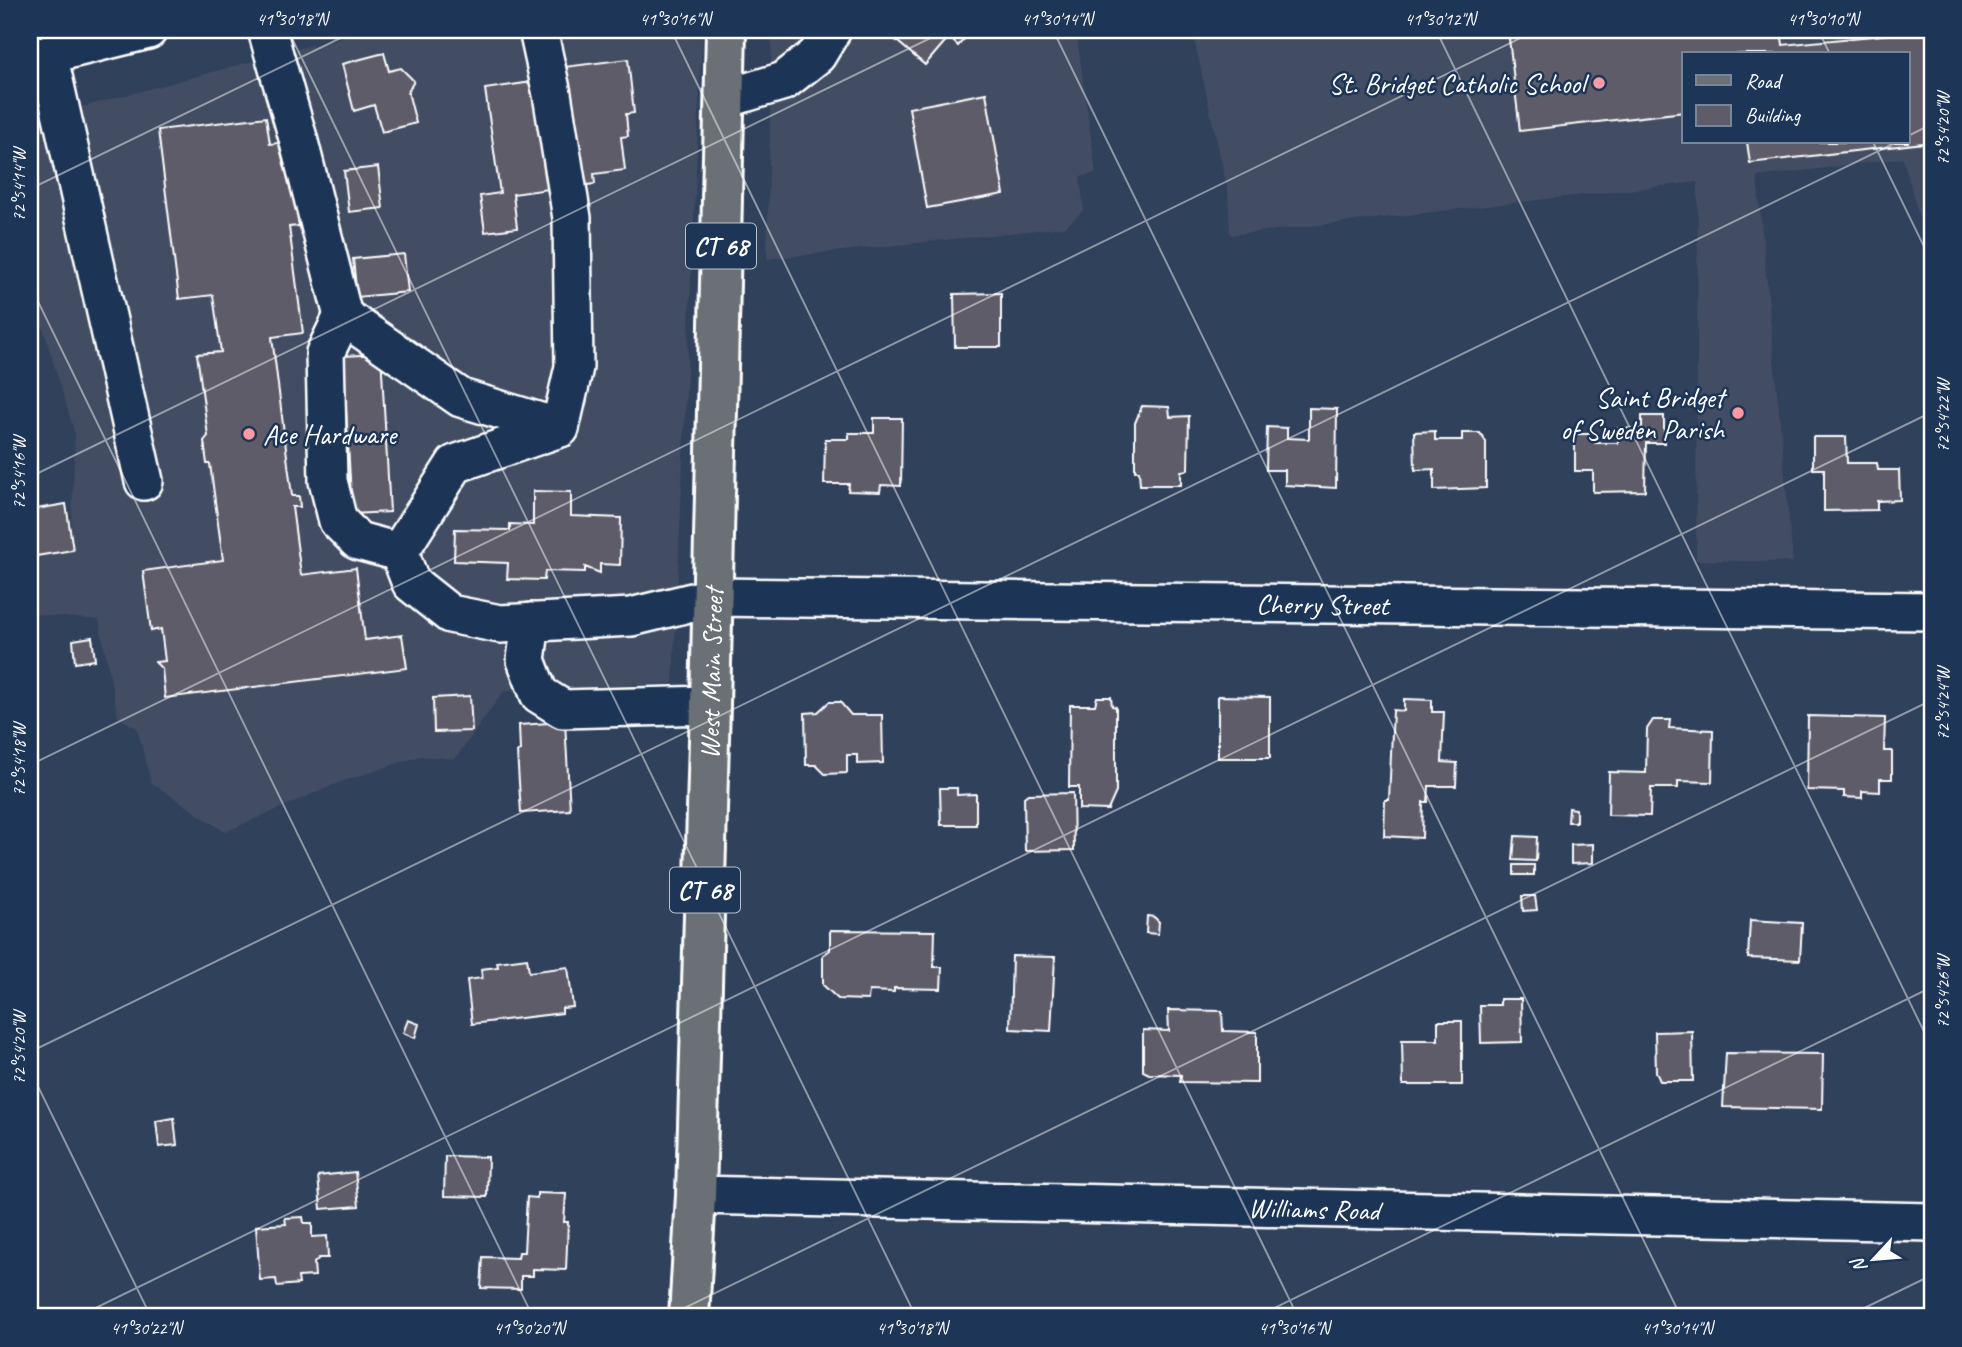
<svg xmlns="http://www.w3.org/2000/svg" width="1962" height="1347" font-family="Caveat,sans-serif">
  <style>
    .built { fill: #424d63; fill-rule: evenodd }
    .building { fill: #5e5c69; stroke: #fff; stroke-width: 2 }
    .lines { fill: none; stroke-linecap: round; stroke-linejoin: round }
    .minor-casing { stroke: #fff; stroke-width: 42 }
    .major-casing { stroke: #fff; stroke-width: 44 }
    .minor { stroke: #1d3557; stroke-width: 37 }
    .major { stroke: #6a7074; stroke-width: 38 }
    .ticks { fill: none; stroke: #fff; stroke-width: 2; stroke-opacity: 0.45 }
    .poi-dot { fill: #ff9aa2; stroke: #1d3557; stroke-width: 2.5 }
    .labels { text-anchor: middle; stroke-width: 5; stroke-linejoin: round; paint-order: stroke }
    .shield { fill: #1d3557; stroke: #bbc2cd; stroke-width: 2 }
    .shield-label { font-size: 26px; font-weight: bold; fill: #fff }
    .poi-label { font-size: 28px; fill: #fff; stroke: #1d3557; text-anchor: end }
    .street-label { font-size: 28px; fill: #fff; stroke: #1d3557 }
    .neatline { fill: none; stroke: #fff; stroke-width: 2.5 }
    .ticks-label { font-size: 18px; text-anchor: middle; fill: #fff }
  </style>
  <rect width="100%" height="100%" fill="#30415c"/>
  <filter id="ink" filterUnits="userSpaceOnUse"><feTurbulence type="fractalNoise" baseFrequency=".0143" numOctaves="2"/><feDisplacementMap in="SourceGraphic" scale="14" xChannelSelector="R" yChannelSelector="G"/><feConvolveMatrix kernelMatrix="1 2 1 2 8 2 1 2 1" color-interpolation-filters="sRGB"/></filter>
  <g filter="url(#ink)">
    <path class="built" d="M368 30H699L702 38 673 683 504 691 455 759 420 756 338 783 225 832 151 782 137 728 118 717 99 620 30 614V557L73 550 71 536 75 434 30 285V121Z
      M772 30H1076L1096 173 1080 177 1084 210 1065 227 767 259Z
      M1192 30H1932V266L1903 158 1757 177 1793 562 1696 560 1698 182 1230 235 1228 191ZM1684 54H1908V142H1684Z"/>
    <path class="building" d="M884 30H972L958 46 949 37 925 65Z
      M1508 30H1781L1783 45 1932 30V142L1750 163 1747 142H1908V54H1684V112L1520 131Z
      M384 53 389 71 401 68 414 81 408 92 416 123 382 132 374 105 354 111 342 64Z
      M628 59 634 113 626 114 628 136 621 137 625 170 594 174 595 184 578 186 564 67Z
      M532 82 549 189 513 194 517 228 485 232 480 196 500 193 485 89Z
      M986 93 1004 194 927 208 909 108Z
      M266 117 270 144 288 142 299 226 289 227 303 333 272 337 292 496H299L300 507H292L301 575 356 568 365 640 402 635 407 668 165 698 162 669 155 662 165 661 161 629 151 631 143 571 223 560 210 464H207L204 441 208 436 197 354 221 352 213 295 179 299 158 130Z
      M378 167 383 208 349 212 344 171Z
      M404 254 408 292 357 297 353 259Z
      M1001 293V347H955L954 294Z
      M381 354 390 512 352 514 343 356Z
      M1142 406 1169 407 1170 417 1189 416 1188 470 1181 471V485H1140L1139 471H1135V423Z
      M1309 408 1337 409 1336 488 1285 485V470H1266L1267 427 1287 428V438L1309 439Z
      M1642 416H1664V443H1646L1645 491 1593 492V471H1575V434H1595V443H1618V428L1642 429Z
      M874 418H902L901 486 881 485 880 492 848 491 849 484H824L825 439H849V433H874Z
      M1435 431V440H1462V433H1480L1486 442V488L1434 490V469L1415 470 1414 432Z
      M1813 437H1846L1847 463H1877L1878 470H1899L1900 500 1877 501V510L1824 511V469H1813Z
      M533 491 571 492V516L621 518 620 565 600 564V573L585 567V572L545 571 544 580 507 579 508 563 454 561 455 529 510 530V524L533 525Z
      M66 504 73 550 30 557V510Z
      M92 637 95 660 75 663 73 640Z
      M470 696 472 731 434 732 433 698Z
      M1218 696 1270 697V758H1218Z
      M1097 697H1111L1112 706 1116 707V792L1108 810 1079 809V787H1069L1070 705H1095Z
      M1404 699 1432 700V712H1444L1442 762 1457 763 1456 786H1429L1428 802H1423L1422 838 1384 836 1385 800H1389L1393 710 1404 711Z
      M829 702H840L851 715H882L883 763 857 764V755H847V773L825 774 816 765H806L805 713 818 712Z
      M1808 716 1885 718 1884 751H1892V779H1880V792L1862 791V798L1844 797V791L1807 790Z
      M1653 720H1670L1669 728 1713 730 1712 782 1678 781V788H1651L1650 816 1608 815 1609 772 1646 773 1647 729Z
      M565 722 570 810 521 813 517 752 520 751 519 725Z
      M940 788H957V795L976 794V825H941Z
      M1073 793 1074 850 1025 851 1024 797 1028 794Z
      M1569 808 1576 809V822H1568Z
      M1515 836 1537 837 1536 861 1513 860Z
      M1593 844V863L1571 864V845Z
      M1514 865H1534V875H1514Z
      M1522 896H1535L1537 910 1523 911Z
      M1147 916 1154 917 1159 922 1158 934 1146 933Z
      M1750 920 1802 923 1800 960 1748 958Z
      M830 930 935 931 934 967H942L941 989 894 988V992L869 991 868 1000 838 999 823 985V955L830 950Z
      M1012 956 1055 957 1051 1031 1010 1029Z
      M527 958 529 972 568 967 573 1007 562 1008V1013L472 1024 467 980 482 978 481 969 498 967 497 962Z
      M1500 999H1521L1522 1042 1481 1043 1480 1005H1500Z
      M1168 1010 1222 1011 1223 1031 1257 1032V1083L1180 1082 1181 1075 1149 1074 1143 1071V1030L1169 1031Z
      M408 1020 419 1024 415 1038 403 1033Z
      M1438 1021H1462V1085H1403L1402 1040H1438Z
      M1692 1031 1693 1081H1660L1656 1072 1655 1032Z
      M1726 1053 1823 1054 1822 1109 1723 1107Z
      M174 1118 177 1145 159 1147 156 1121Z
      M445 1156 488 1157 487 1197 444 1196Z
      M355 1172 359 1206 321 1209 318 1176Z
      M537 1193 566 1194 564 1222H568L566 1270 533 1269V1276H521V1289L481 1288 483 1257 518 1258 519 1252H524L527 1197 537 1198Z
      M303 1217 304 1223H312V1237L327 1236 328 1258H319L314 1263 315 1276 298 1277 299 1284 277 1286 276 1279 260 1280 256 1226 286 1224 285 1218Z
      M811 1312 882 1314V1317H810Z
      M937 1312 983 1313V1317H936Z"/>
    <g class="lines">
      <g class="minor-casing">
        <g id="minor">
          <path d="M267 30 298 138 343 316 461 398 560 428"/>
          <path id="s1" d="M538 30 552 94 572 218 574 367 560 428 455 464 399 552 411 583 450 614 500 624 631 617 713 597 1932 611"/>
          <path d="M48 54 144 481"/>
          <path d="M30 59 148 30"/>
          <path d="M725 99 784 81 817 55 832 30"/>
          <path d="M343 316 325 353 328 481 338 521 358 541 399 552"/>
          <path d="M531 622 526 660 539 694 563 709 710 705"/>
          <path id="s2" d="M696 1195 1932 1222"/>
        </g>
      </g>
      <g class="major-casing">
        <g id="major">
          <path id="s3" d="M689 1317 696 1195 710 705 726 30"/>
        </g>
      </g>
      <use href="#minor" class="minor"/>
      <use href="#major" class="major"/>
    </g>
  </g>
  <path class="ticks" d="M288 30 916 1317M671 30 1298 1317M1053 30 1681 1317M1436 30 1932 1048M1818 30 1830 54M1908 136 1932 124M1873 142 1932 263M30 189 357 30M30 285 533 1317M30 477 947 30M30 765 1537 30M30 1052 1897 142M30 1070 151 1317M77 1317 1932 412M666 1317 1932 700M1256 1317 1932 987M1846 1317 1932 1275"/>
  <g class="poi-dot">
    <circle cx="1599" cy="83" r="7"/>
    <circle cx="1738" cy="413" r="7"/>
    <circle cx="249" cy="434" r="7"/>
  </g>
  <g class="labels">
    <g class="shield">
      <rect x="686" y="223.5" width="70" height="45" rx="5"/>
      <rect x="670" y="867.5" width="70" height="45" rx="5"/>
    </g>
    <g class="shield-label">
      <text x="721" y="255">CT 68</text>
      <text x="705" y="899">CT 68</text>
    </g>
    <g class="poi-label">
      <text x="1585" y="93">St. Bridget Catholic School</text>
      <text x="1724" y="407">Saint Bridget<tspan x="1724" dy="32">of Sweden Parish</tspan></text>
      <text x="263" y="444" text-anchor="start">Ace Hardware</text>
    </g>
    <g class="street-label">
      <text dy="10" stroke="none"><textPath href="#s1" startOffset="1577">Cherry Street</textPath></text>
      <text dy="10" stroke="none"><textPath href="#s3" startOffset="644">West Main Street</textPath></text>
      <text dy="10" stroke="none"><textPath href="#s2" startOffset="618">Williams Road</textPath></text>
    </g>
  </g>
  <rect width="1962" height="1347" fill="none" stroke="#1d3557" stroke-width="77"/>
  <rect x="1682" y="52" width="228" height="91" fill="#1d3557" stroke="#77869a" stroke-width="2"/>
  <rect x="1696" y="75" width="35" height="10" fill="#6a7074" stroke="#77869a" stroke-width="2"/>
  <text x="1745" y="88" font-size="21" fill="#ffffff">Road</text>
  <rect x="1696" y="105" width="35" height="21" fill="#5e5c69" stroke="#77869a" stroke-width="2"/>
  <text x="1745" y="122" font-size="21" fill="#ffffff">Building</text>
  <g transform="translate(1874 1259) rotate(244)" stroke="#1d3557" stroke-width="5" paint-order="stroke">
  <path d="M0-5L12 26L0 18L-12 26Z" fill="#ffffff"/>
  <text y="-10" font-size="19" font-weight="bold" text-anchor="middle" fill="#ffffff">N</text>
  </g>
  <rect x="38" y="38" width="1886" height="1270" class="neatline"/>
  <g class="ticks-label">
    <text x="292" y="25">41°30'18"N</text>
    <text x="675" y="25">41°30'16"N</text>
    <text x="1057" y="25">41°30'14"N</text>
    <text x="1440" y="25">41°30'12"N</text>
    <text x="1823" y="25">41°30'10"N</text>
    <text transform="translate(1943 129) rotate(-90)" y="6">72°54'20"W</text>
    <text transform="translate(19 185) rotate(-90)" y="6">72°54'14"W</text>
    <text transform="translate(1943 416) rotate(-90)" y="6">72°54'22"W</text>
    <text transform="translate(19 473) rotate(-90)" y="6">72°54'16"W</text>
    <text transform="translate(1943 704) rotate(-90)" y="6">72°54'24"W</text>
    <text transform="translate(19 760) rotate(-90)" y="6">72°54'18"W</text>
    <text transform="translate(1943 992) rotate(-90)" y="6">72°54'26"W</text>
    <text transform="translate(19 1048) rotate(-90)" y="6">72°54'20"W</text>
    <text x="146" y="1334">41°30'22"N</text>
    <text x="529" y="1334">41°30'20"N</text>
    <text x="912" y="1334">41°30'18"N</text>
    <text x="1294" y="1334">41°30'16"N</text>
    <text x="1677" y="1334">41°30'14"N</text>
  </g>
</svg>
